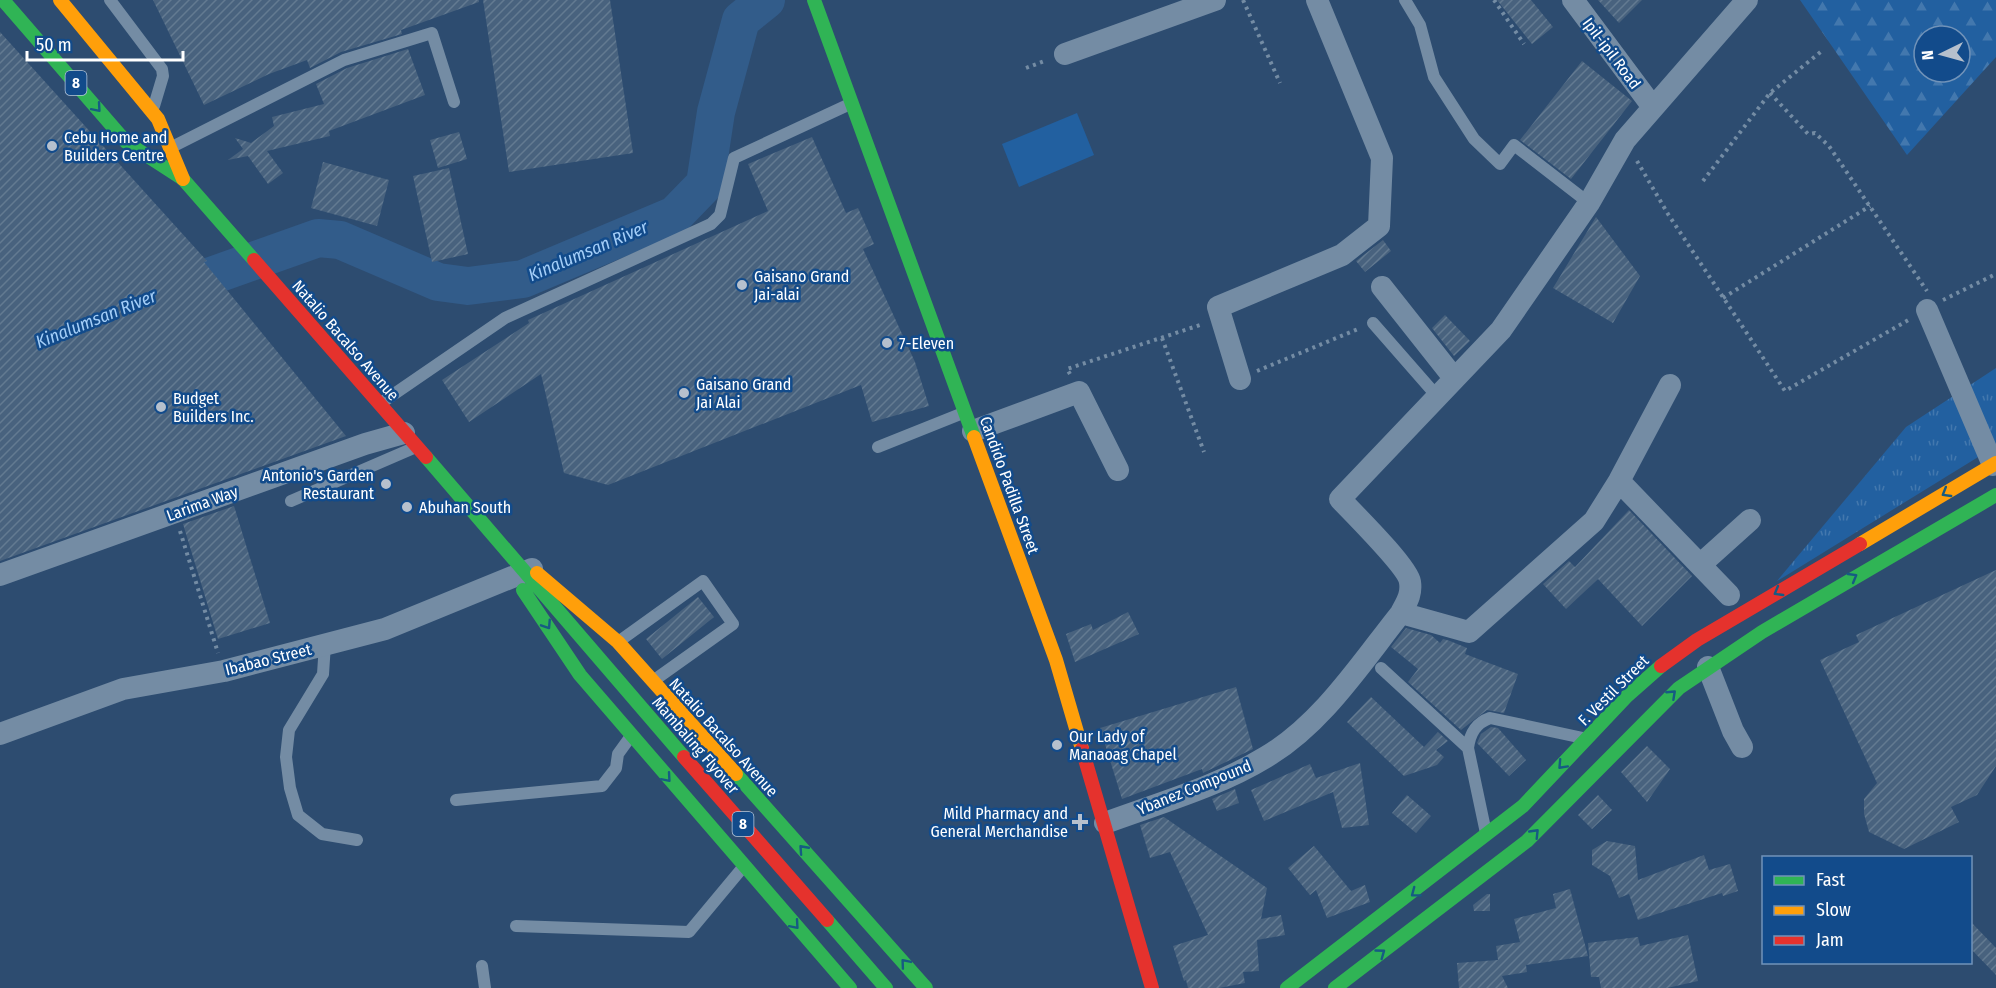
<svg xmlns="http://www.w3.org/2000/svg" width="1996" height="988" font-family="'Fira Sans Condensed',sans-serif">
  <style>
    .grass { fill: url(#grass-tufts) }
    .forest { fill: url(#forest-firs); fill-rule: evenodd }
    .garden { fill: #2260a0 }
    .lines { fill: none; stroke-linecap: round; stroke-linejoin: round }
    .river { stroke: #325c8a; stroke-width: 38 }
    .building { fill: url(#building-hatch) }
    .path { stroke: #748ca4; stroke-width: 4; stroke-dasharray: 3 4.5; stroke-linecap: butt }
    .lane { stroke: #748ca4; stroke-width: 12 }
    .street { stroke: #748ca4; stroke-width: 22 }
    .fast { stroke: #30b455; stroke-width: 14 }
    .slow { stroke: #ff9f0a; stroke-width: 14 }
    .jam { stroke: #e5322d; stroke-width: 14 }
    .oneway { stroke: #165b83 }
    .poi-dot { fill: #b6c0cd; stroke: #124b8b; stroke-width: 2 }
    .labels { text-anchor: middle; stroke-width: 5; stroke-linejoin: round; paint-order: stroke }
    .shield { fill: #124b8b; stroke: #b8c9dc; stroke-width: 1.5 }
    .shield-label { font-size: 15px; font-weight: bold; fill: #fff }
    .street-label { font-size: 16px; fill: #fff; stroke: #124b8b }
    .poi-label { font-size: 16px; fill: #fff; stroke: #124b8b; text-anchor: start }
    .water-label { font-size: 18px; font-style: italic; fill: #a4cef8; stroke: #124b8b }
  </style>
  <defs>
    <pattern id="grass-tufts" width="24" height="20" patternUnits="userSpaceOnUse" patternTransform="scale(1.5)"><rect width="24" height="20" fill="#2260a0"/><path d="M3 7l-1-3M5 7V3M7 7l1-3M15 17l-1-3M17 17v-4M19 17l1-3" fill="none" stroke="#4378ae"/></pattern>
    <pattern id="forest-firs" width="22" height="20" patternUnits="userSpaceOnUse" patternTransform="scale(1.5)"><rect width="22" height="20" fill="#2260a0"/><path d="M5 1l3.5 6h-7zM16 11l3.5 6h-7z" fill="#4378ae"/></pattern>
    <pattern id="building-hatch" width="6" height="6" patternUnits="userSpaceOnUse" patternTransform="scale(1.5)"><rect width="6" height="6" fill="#48627e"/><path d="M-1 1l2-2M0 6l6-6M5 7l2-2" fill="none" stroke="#637a91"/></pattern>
  </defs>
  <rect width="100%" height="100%" fill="#2d4c70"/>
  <path class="grass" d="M1996 368V446L1777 581 1906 427Z"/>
  <path class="forest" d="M1800 0H1996V57L1907 155ZM1924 36H1960V72H1924Z"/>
  <path class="garden" d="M1077 113 1094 155 1019 187 1002 144Z"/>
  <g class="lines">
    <path class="river" d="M166 292 318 238 340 240 438 282 468 286 523 279 675 215 705 184 716 112 741 20 766 0"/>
  </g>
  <path class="building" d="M153 0H479V2L401 30 402 34 341 52 310 68 307 60 269 74 204 105Z
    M483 0H610L633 153 509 172Z
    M1497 0H1531L1553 27 1532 44Z
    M1598 0H1642L1619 23Z
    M0 32 207 261 204 262 346 436 0 561Z
    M408 49 425 95 329 131 330 136 267 151 283 173 268 184 248 156 228 160 243 149 235 138 251 143 274 126 272 117 324 104 316 84 347 68Z
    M1582 61 1632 101 1571 179 1520 140Z
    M459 132 467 159 438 168 430 140Z
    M812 137 846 213 858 208 874 244 863 249 915 362 929 406 872 422 861 385 608 485 564 473 541 374 469 422 442 380 529 323 528 320 768 211 748 164Z
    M323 162 389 180 377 226 311 208Z
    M449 168 468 254 432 262 413 176Z
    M1596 217 1640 276 1613 323 1553 288Z
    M1383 240 1391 251 1365 272 1356 261Z
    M1445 315 1470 341 1454 356 1432 328Z
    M234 506 270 623 218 639 183 524Z
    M1629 510 1692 576 1642 626 1598 579 1566 609 1543 584 1569 561 1575 567Z
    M1996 570V766L1977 795 1951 807 1959 822 1904 849 1869 832 1864 814V799L1877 783 1820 660 1859 642 1856 635Z
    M698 597 714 617 662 659 646 639Z
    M1128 612 1139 634 1075 662 1066 634 1091 624 1093 630Z
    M1406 628 1431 635 1440 643 1443 639 1450 641 1467 648 1465 654 1518 674 1504 713 1487 710 1461 730 1408 682 1418 669 1391 647Z
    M1236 687 1253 749 1203 773 1202 769 1122 799 1100 728Z
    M1371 697 1424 747 1438 732 1448 741 1436 750 1444 757 1437 765 1404 776 1347 722Z
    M1491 727 1498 728 1526 760 1509 776 1477 743 1481 734Z
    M1647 746 1670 769 1647 802 1621 772Z
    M1360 763 1369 825 1342 828 1333 792 1264 821 1251 790 1310 764 1316 778Z
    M1235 789 1239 803 1217 811 1212 799Z
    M1407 795 1431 816 1416 833 1392 813Z
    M1598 795 1612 810 1592 829 1578 815Z
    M1164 817 1267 888 1261 919 1281 915 1285 935 1257 940 1259 971 1243 972 1245 983 1219 988H1188L1186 980 1184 981 1173 946 1208 935 1170 852 1150 858 1140 825Z
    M1607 841 1635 846 1638 880 1704 855 1709 870 1730 864 1738 891 1723 896 1722 893 1638 920 1629 894 1619 898 1610 876 1592 865V850Z
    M1314 846 1351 891 1365 885 1370 902 1327 918 1316 890 1310 895 1288 868Z
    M1570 889 1588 956 1526 965 1527 972 1502 976 1508 988H1459L1457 963 1498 960 1496 946 1520 942 1514 919 1556 908 1553 894Z
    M1487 894H1490V911H1474L1473 905Z
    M1971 922 1996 948V975L1971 949Z
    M1688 935 1698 981 1667 988H1601L1599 977H1591L1588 943 1638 937 1640 946Z"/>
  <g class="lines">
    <path class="path" d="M1243 0 1280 83
      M1494 0 1524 44
      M1026 68 1047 60
      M1770 93 1808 134 1815 133 1829 146 1927 291
      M1637 161 1668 214 1785 391 1910 319
      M1703 181 1770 93 1823 50
      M1723 298 1870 206
      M1943 300 1996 274
      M1162 338 1204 452
      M1257 371 1358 329
      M1070 374 1067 369 1203 324
      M180 531 218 653"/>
    <path class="lane" d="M110 0 162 69 163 76 154 106
      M1405 0 1420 25 1434 77 1474 139 1500 164 1514 145 1589 203
      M170 148 344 60 432 33 454 102
      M1373 323 1436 395
      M381 403 505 318 711 224 720 215 734 158 850 104
      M878 447 963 413
      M291 501 416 447
      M618 642 703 581 733 624 653 681
      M325 644 323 674 289 730 286 757 290 788 298 815 322 834 357 840
      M1381 668 1468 748
      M456 800 602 786 616 768 618 754 631 736
      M1486 833 1468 748C1470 733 1476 723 1490 718L1583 738
      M516 926 689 932 744 866
      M482 966 485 988"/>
    <path class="street" d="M1573 0 1652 106
      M1065 54 1215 0
      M1382 287 1454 378
      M1927 310 1993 465
      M1240 379 1218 307 1342 255 1379 226 1382 158 1317 0
      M973 431 1079 392 1118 470
      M1619 481 1729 595
      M1701 564 1750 520
      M0 575 365 444 404 433
      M1401 613 1469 632 1594 521 1619 481 1670 385
      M1708 667 1733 731 1742 747
      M0 734 123 689 224 671 385 629 532 569
      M1105 823C1159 803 1217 787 1266 757 1322 724 1361 663 1401 613 1406 603 1412 595 1410 582 1408 567 1353 513 1340 499L1501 330 1589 203 1625 140 1747 0"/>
    <path class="fast" d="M3 0 126 142 183 179 254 260
      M814 0 974 437
      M426 457 684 757
      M523 590 580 675 850 988
      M736 774 926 988
      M827 920 886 988
      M1287 988 1523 806 1627 696 1661 666
      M1335 988 1527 841 1679 688 1762 632 1996 495"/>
    <path class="slow" d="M60 0 158 119 183 179
      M974 437 1056 660 1082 749
      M1860 544 1996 463
      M537 573 618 642 736 774"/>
    <path class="jam" d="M254 260 426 457
      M1661 666 1697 640 1860 544
      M1082 749 1152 988
      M684 757 827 920"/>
  </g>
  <defs><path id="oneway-chevron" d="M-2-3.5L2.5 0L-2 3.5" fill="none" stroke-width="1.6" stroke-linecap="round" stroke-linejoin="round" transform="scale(1.5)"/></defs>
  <g class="oneway">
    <use href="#oneway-chevron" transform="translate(97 108) rotate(49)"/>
    <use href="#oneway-chevron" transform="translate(1946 493) rotate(149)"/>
    <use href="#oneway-chevron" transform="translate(1853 577) rotate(-30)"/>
    <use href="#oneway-chevron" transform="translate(1778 592) rotate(150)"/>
    <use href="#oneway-chevron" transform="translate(547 625) rotate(57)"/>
    <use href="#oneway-chevron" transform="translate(1672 694) rotate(-43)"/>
    <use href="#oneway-chevron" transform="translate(1562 765) rotate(133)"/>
    <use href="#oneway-chevron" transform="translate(667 778) rotate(49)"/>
    <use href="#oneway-chevron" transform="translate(1535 833) rotate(-46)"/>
    <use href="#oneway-chevron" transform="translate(803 849) rotate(-132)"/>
    <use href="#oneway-chevron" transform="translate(1415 893) rotate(143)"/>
    <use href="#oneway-chevron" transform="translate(795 925) rotate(49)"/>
    <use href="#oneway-chevron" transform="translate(1381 953) rotate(-36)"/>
    <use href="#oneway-chevron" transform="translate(905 963) rotate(-130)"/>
  </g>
  <g class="poi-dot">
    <circle cx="52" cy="146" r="6"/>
    <circle cx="742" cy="285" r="6"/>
    <circle cx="887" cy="343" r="6"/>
    <circle cx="684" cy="393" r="6"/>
    <circle cx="161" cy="407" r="6"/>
    <circle cx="386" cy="484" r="6"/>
    <circle cx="407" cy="507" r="6"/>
    <circle cx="1057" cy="745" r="6"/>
    <path d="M1077 813h6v6h6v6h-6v6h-6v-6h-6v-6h6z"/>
  </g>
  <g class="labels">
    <g class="shield">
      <rect x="65.5" y="71" width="21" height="24" rx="4.5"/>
      <rect x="732.5" y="812" width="21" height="24" rx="4.5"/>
    </g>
    <g class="shield-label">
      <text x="76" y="88">8</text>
      <text x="743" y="829">8</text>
    </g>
    <g class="street-label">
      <text transform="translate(1612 53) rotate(53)" y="6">Ipil-ipil Road</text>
      <text transform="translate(346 340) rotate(49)" y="6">Natalio Bacalso Avenue</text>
      <text transform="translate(1010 485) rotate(70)" y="6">Candido Padilla Street</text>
      <text transform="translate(202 503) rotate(-20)" y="6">Larima Way</text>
      <text transform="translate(268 659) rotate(-14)" y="6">Ibabao Street</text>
      <text transform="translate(1613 690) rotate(-45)" y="6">F. Vestil Street</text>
      <text transform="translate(724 737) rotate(48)" y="6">Natalio Bacalso Avenue</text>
      <text transform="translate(696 745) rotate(49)" y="6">Mambaling Flyover</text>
      <text transform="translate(1194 787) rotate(-22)" y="6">Ybanez Compound</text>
    </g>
    <g class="poi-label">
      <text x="64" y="143">Cebu Home and<tspan x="64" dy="18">Builders Centre</tspan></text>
      <text x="754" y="282">Gaisano Grand<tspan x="754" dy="18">Jai-alai</tspan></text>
      <text x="899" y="349">7-Eleven</text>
      <text x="696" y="390">Gaisano Grand<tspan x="696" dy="18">Jai Alai</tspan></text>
      <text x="173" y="404">Budget<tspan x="173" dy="18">Builders Inc.</tspan></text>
      <text x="374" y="481" text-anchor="end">Antonio's Garden<tspan x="374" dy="18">Restaurant</tspan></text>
      <text x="419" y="513">Abuhan South</text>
      <text x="1069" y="742">Our Lady of<tspan x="1069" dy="18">Manaoag Chapel</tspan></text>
      <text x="1068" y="819" text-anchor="end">Mild Pharmacy and<tspan x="1068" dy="18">General Merchandise</tspan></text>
    </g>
    <g class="water-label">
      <text transform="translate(588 251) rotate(-23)" y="6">Kinalumsan River</text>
      <text transform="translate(96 319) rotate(-22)" y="6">Kinalumsan River</text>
    </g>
  </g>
  <rect x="1762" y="856" width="210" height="108" fill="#124b8b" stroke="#7193b9" stroke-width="1.5"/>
  <rect x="1774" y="876" width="30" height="9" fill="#30b455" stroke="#7193b9" stroke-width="1.5"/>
  <text x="1816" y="886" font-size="18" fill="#ffffff">Fast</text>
  <rect x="1774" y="906" width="30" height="9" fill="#ff9f0a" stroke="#7193b9" stroke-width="1.5"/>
  <text x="1816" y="916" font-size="18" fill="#ffffff">Slow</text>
  <rect x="1774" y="936" width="30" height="9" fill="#e5322d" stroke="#7193b9" stroke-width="1.5"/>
  <text x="1816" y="946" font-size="18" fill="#ffffff">Jam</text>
  <g transform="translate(1942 54) rotate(265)"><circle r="28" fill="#124b8b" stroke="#7193b9" stroke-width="1.5"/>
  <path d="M0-4.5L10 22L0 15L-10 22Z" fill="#b6c0cd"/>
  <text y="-9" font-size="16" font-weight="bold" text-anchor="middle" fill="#ffffff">N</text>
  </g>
  <path d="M27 51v9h156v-9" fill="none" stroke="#ffffff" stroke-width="3"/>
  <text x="36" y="51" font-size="18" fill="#ffffff" stroke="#124b8b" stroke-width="4.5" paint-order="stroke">50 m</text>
</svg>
